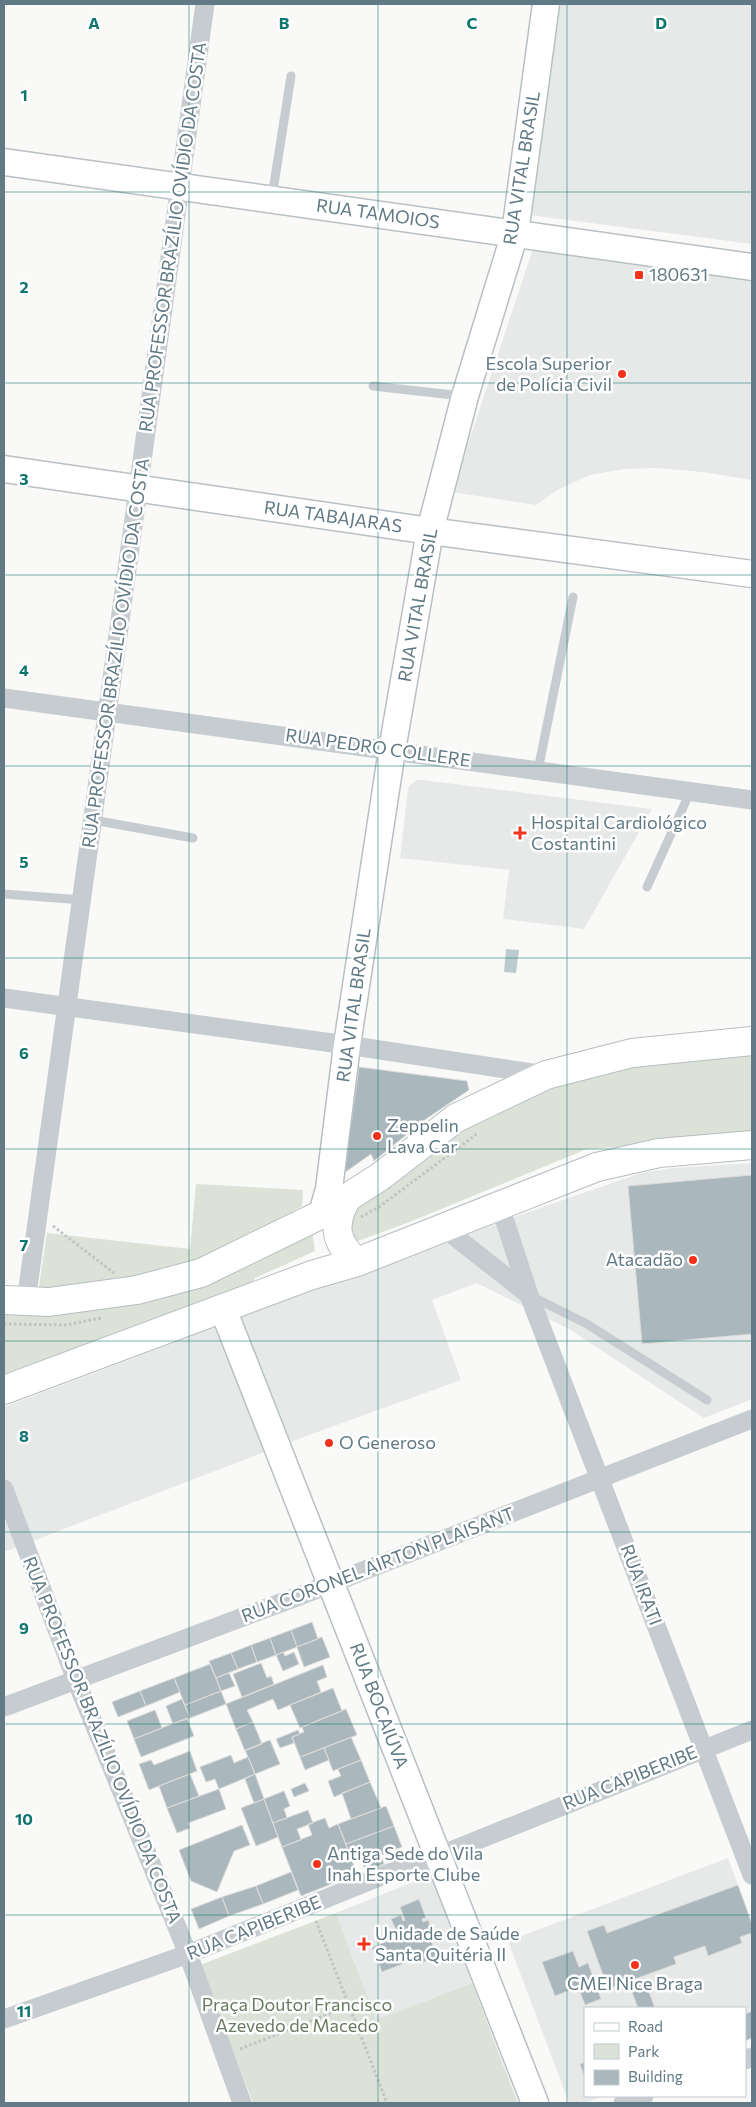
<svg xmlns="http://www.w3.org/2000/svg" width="756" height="2107" font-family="Commissioner,sans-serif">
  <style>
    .built { fill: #e7e9e8; fill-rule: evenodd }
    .green { fill: #dce2d7 }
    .water { fill: #bcccce }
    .building { fill: #aab7bc; stroke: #dbdbd9 }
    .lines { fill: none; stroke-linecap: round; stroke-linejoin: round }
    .secondary-casing { stroke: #b8c0c4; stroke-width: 29 }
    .primary-casing { stroke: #b7bec1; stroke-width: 30 }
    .path { stroke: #c0c4c5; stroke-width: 3; stroke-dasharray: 2.5 2.5; stroke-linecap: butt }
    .lane { stroke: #c6cccf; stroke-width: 9 }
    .street { stroke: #c6cccf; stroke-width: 19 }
    .secondary { stroke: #fff; stroke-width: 26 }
    .primary { stroke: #fff; stroke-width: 28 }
    .grid { fill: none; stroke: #0f766e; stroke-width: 1; stroke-opacity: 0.55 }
    .poi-dot { fill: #f4321c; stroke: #fff; stroke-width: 2 }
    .labels { text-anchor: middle; stroke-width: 5; stroke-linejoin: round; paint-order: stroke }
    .street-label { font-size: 18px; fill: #617a85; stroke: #fff }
    .poi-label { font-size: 18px; fill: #617a85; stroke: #fff; text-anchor: start }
    .park-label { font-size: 18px; fill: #697b61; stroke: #fff }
    .grid-label { font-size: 16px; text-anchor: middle; font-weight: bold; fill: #0f766e; stroke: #fff; stroke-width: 5; stroke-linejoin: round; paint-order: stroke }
  </style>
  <rect width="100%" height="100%" fill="#f9f9f7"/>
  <path class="built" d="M552 4H752V244L522 214Z
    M533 249 752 281V480L702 472 657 468 624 469 590 475 559 489 536 505 452 492Z
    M418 780H422L652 809 584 929 503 919 509 870 400 858 408 789 410 785Z
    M752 1163V1399L704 1418 569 1329 477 1283 432 1300 461 1380 309 1435 4 1552V1407L436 1244 641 1173 673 1168Z
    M728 1858 752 1924V2038L745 2041V2008H585V2096H604L584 2103H569L508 1941Z
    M431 1875 472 1983 376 2020 336 1913ZM419 1900 426 1917 422 1919 423 1922 428 1920 432 1929 423 1933 426 1941 431 1940 437 1956 422 1962 418 1953 406 1958 372 1947 399 1937 391 1919 401 1915 403 1921 405 1920Z"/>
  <path class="green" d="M752 1049V1138L587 1149 412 1221 345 1246 343 1211 514 1097 602 1070Z
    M196 1184 303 1190 302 1206 221 1251 157 1274 38 1293 47 1233 190 1249Z
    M312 1229 315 1251 255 1278 247 1290 4 1374V1307L48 1309Z
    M336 1913 376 2020 472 1983 518 2103H253L200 1965Z"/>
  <path class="water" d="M506 949 519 950 516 973 504 972Z"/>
  <path class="building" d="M359 1067 467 1081 469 1090 426 1119 374 1161 371 1154 344 1173Z
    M752 1175V1334L642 1344 628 1186Z
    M312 1622 318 1639 297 1647 291 1630Z
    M291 1630 297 1647 276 1655 270 1638Z
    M322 1637 330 1657 304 1667 297 1647Z
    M270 1638 276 1655 257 1662 251 1645Z
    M251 1645 257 1662 238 1669 231 1653Z
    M283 1652 285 1656 294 1652 299 1664 283 1671 276 1655Z
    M231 1653 238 1669 216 1678 209 1661Z
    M261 1663 267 1678 271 1676 274 1684 242 1697 233 1674Z
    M210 1664 221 1691 185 1705 174 1678Z
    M323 1665 327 1677 317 1681 321 1692 278 1710 273 1699 247 1710 253 1722 236 1729 226 1704Z
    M229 1673 235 1686 221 1691 216 1678Z
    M174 1678 180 1692 146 1706 140 1691Z
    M333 1688 342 1711 300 1728 290 1705Z
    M140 1691 146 1706 118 1717 112 1702Z
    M221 1691 226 1704 190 1718 185 1705Z
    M182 1699 190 1718 173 1724 166 1706Z
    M346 1709 357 1735 300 1757 292 1737 304 1732 302 1727Z
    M155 1710 162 1728 134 1739 127 1721Z
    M187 1718 194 1736 141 1757 134 1739Z
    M253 1722 262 1744 245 1751 236 1729Z
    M298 1730 300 1734 292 1737 294 1743 280 1748 276 1739Z
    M351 1737 361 1760 333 1771 324 1748Z
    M270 1740 280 1764 255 1774 245 1750Z
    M324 1748 329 1760 305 1770 300 1757Z
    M190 1751 197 1771 149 1790 139 1764 151 1760 154 1765Z
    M231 1755 234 1763 248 1757 255 1774 219 1789 215 1779 206 1782 200 1767Z
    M361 1760 370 1782 334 1797 328 1781 341 1776 338 1769Z
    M190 1774 199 1796 167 1808 159 1786Z
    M255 1774 264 1799 254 1803 245 1779Z
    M370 1782 381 1808 351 1819 342 1793Z
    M305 1783 309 1791 294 1797 291 1789Z
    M219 1789 226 1809 188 1823 190 1828 177 1833 167 1808Z
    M284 1791 290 1806 284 1809 287 1818 273 1823 264 1799Z
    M264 1799 278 1837 256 1846 241 1808Z
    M386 1806 394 1826 346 1844 338 1824Z
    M308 1810 313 1823 297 1829 301 1840 282 1847 273 1823Z
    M325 1818 329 1828 338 1824 357 1874 301 1896 282 1847 312 1835 308 1824Z
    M242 1825 250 1845 234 1851 217 1892 191 1881 179 1850Z
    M394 1826 402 1847 381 1855 384 1864 366 1871 360 1858 352 1861 346 1844Z
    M291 1872 298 1890 263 1904 256 1886Z
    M738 1885 752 1924V1933L740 1937 742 1943 708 1956 705 1946 674 1957 676 1964 608 1989 587 1931 604 1925 607 1933Z
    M256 1886 263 1904 229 1916 222 1897Z
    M222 1897 229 1916 199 1929 191 1909Z
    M419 1899 426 1918 422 1919 423 1922 428 1920 432 1930 423 1933 426 1941 431 1940 437 1956 422 1963 418 1953 406 1958 408 1962 382 1972 372 1947 399 1937 391 1919 401 1915 403 1921 405 1920 400 1907Z
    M573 1951 579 1967 588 1963 601 1999 585 2005 578 1987 555 1996 542 1962Z
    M645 1981 655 2008H638L630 1987Z
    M752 2011V2038L745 2041V2014Z
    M585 2062V2079L580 2064Z"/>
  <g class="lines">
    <g class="secondary-casing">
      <path id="secondary" d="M4 162 752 267
        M4 469 430 531 752 574
        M322 1214 329 1189 347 1045 392 750 430 531 465 396 515 233 546 4
        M223 1309 535 2103"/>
    </g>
    <g class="primary-casing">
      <path id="primary" d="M346 1200C332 1225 335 1243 357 1262
        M4 1300 49 1302 137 1290 201 1273 322 1214 381 1176 456 1118 546 1075 632 1053 752 1041
        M4 1390 312 1275 357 1262 597 1167 659 1153 752 1145"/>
    </g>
    <path class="path" d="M361 1217 379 1207 478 1133
      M53 1226 114 1273
      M4 1324 67 1325 101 1318
      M316 1921 387 2103
      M240 2049 349 2006"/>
    <path class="lane" d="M272 197 291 76
      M373 386 462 396
      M538 770 573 597
      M93 820 193 838
      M647 887 690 792
      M4 894 82 900
      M531 1296 587 1324 707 1400"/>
    <path class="street" d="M4 698 752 800
      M4 998 347 1045 546 1075
      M500 1206 529 1295 752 1875
      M444 1228 529 1295
      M26 1302 205 4
      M4 1489 76 1680 188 1954 242 2103
      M4 1707 299 1596 752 1419
      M4 2019 188 1954 404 1867 438 1856 752 1730
      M745 2060 752 2057
      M623 2103 644 2096"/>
    <use href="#secondary" class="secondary"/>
    <use href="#primary" class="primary"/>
  </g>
  <path class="grid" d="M189 4V2103M378 4V2103M567 4V2103M4 192H752M4 383H752M4 575H752M4 766H752M4 958H752M4 1149H752M4 1341H752M4 1532H752M4 1724H752M4 1915H752"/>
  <g class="poi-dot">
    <rect x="634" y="270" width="10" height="10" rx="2.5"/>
    <circle cx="622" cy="374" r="5"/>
    <path d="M517.5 825.5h5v5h5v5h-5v5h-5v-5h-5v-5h5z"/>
    <circle cx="377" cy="1136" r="5"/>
    <circle cx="693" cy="1260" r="5"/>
    <circle cx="329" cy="1443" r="5"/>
    <circle cx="317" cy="1864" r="5"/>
    <path d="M361.5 1936.5h5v5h5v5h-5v5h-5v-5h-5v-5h5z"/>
    <circle cx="635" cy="1965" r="5"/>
  </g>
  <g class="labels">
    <g class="street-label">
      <text transform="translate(522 168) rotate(-81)" y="6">RUA VITAL BRASIL</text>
      <text transform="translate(378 214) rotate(8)" y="6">RUA TAMOIOS</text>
      <text transform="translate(173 237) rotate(-82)" y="6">RUA PROFESSOR BRAZÍLIO OVÍDIO DA COSTA</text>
      <text transform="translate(333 517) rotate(8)" y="6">RUA TABAJARAS</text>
      <text transform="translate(418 605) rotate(-80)" y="6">RUA VITAL BRASIL</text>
      <text transform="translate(116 653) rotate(-82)" y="6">RUA PROFESSOR BRAZÍLIO OVÍDIO DA COSTA</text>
      <text transform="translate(378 748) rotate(8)" y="6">RUA PEDRO COLLERE</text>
      <text transform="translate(354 1005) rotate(-82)" y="6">RUA VITAL BRASIL</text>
      <text transform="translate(378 1565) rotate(-21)" y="6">RUA CORONEL AIRTON PLAISANT</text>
      <text transform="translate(641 1585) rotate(69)" y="6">RUA IRATI</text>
      <text transform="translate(379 1706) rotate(69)" y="6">RUA BOCAIÚVA</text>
      <text transform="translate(102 1740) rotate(68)" y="6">RUA PROFESSOR BRAZÍLIO OVÍDIO DA COSTA</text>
      <text transform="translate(630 1778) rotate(-22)" y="6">RUA CAPIBERIBE</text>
      <text transform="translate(254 1928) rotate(-22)" y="6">RUA CAPIBERIBE</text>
    </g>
    <g class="poi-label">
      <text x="649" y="281">180631</text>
      <text x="612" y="370" text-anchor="end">Escola Superior<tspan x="612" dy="21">de Polícia Civil</tspan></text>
      <text x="531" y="829">Hospital Cardiológico<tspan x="531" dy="21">Costantini</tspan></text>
      <text x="387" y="1132">Zeppelin<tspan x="387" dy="21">Lava Car</tspan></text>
      <text x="683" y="1266" text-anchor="end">Atacadão</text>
      <text x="339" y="1449">O Generoso</text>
      <text x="327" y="1860">Antiga Sede do Vila<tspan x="327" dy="21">Inah Esporte Clube</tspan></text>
      <text x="375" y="1940">Unidade de Saúde<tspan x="375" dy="21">Santa Quitéria II</tspan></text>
      <text x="635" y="1990" text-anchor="middle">CMEI Nice Braga</text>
    </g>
    <g class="park-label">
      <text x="297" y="2011">Praça Doutor Francisco<tspan x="297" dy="21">Azevedo de Macedo</tspan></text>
    </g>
  </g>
  <g class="grid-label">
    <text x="94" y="29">A</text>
    <text x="284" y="29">B</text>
    <text x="472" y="29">C</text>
    <text x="661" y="29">D</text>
    <text x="24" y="101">1</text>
    <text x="24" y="293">2</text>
    <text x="24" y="485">3</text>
    <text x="24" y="676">4</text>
    <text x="24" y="868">5</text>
    <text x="24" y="1059">6</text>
    <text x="24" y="1251">7</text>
    <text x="24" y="1442">8</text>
    <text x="24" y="1634">9</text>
    <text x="24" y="1825">10</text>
    <text x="24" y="2017">11</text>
  </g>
  <rect width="756" height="2107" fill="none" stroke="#617a85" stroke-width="10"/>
  <rect x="584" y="2007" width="162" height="90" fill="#ffffff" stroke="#c0cace"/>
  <rect x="594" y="2023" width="25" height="8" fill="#ffffff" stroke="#c0cace"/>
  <text x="628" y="2032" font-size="15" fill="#617a85">Road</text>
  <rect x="594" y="2044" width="25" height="15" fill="#dce2d7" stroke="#c0cace"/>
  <text x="628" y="2057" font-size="15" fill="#617a85">Park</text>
  <rect x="594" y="2070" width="25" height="15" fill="#aab7bc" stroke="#c0cace"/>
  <text x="628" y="2082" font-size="15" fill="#617a85">Building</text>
</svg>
